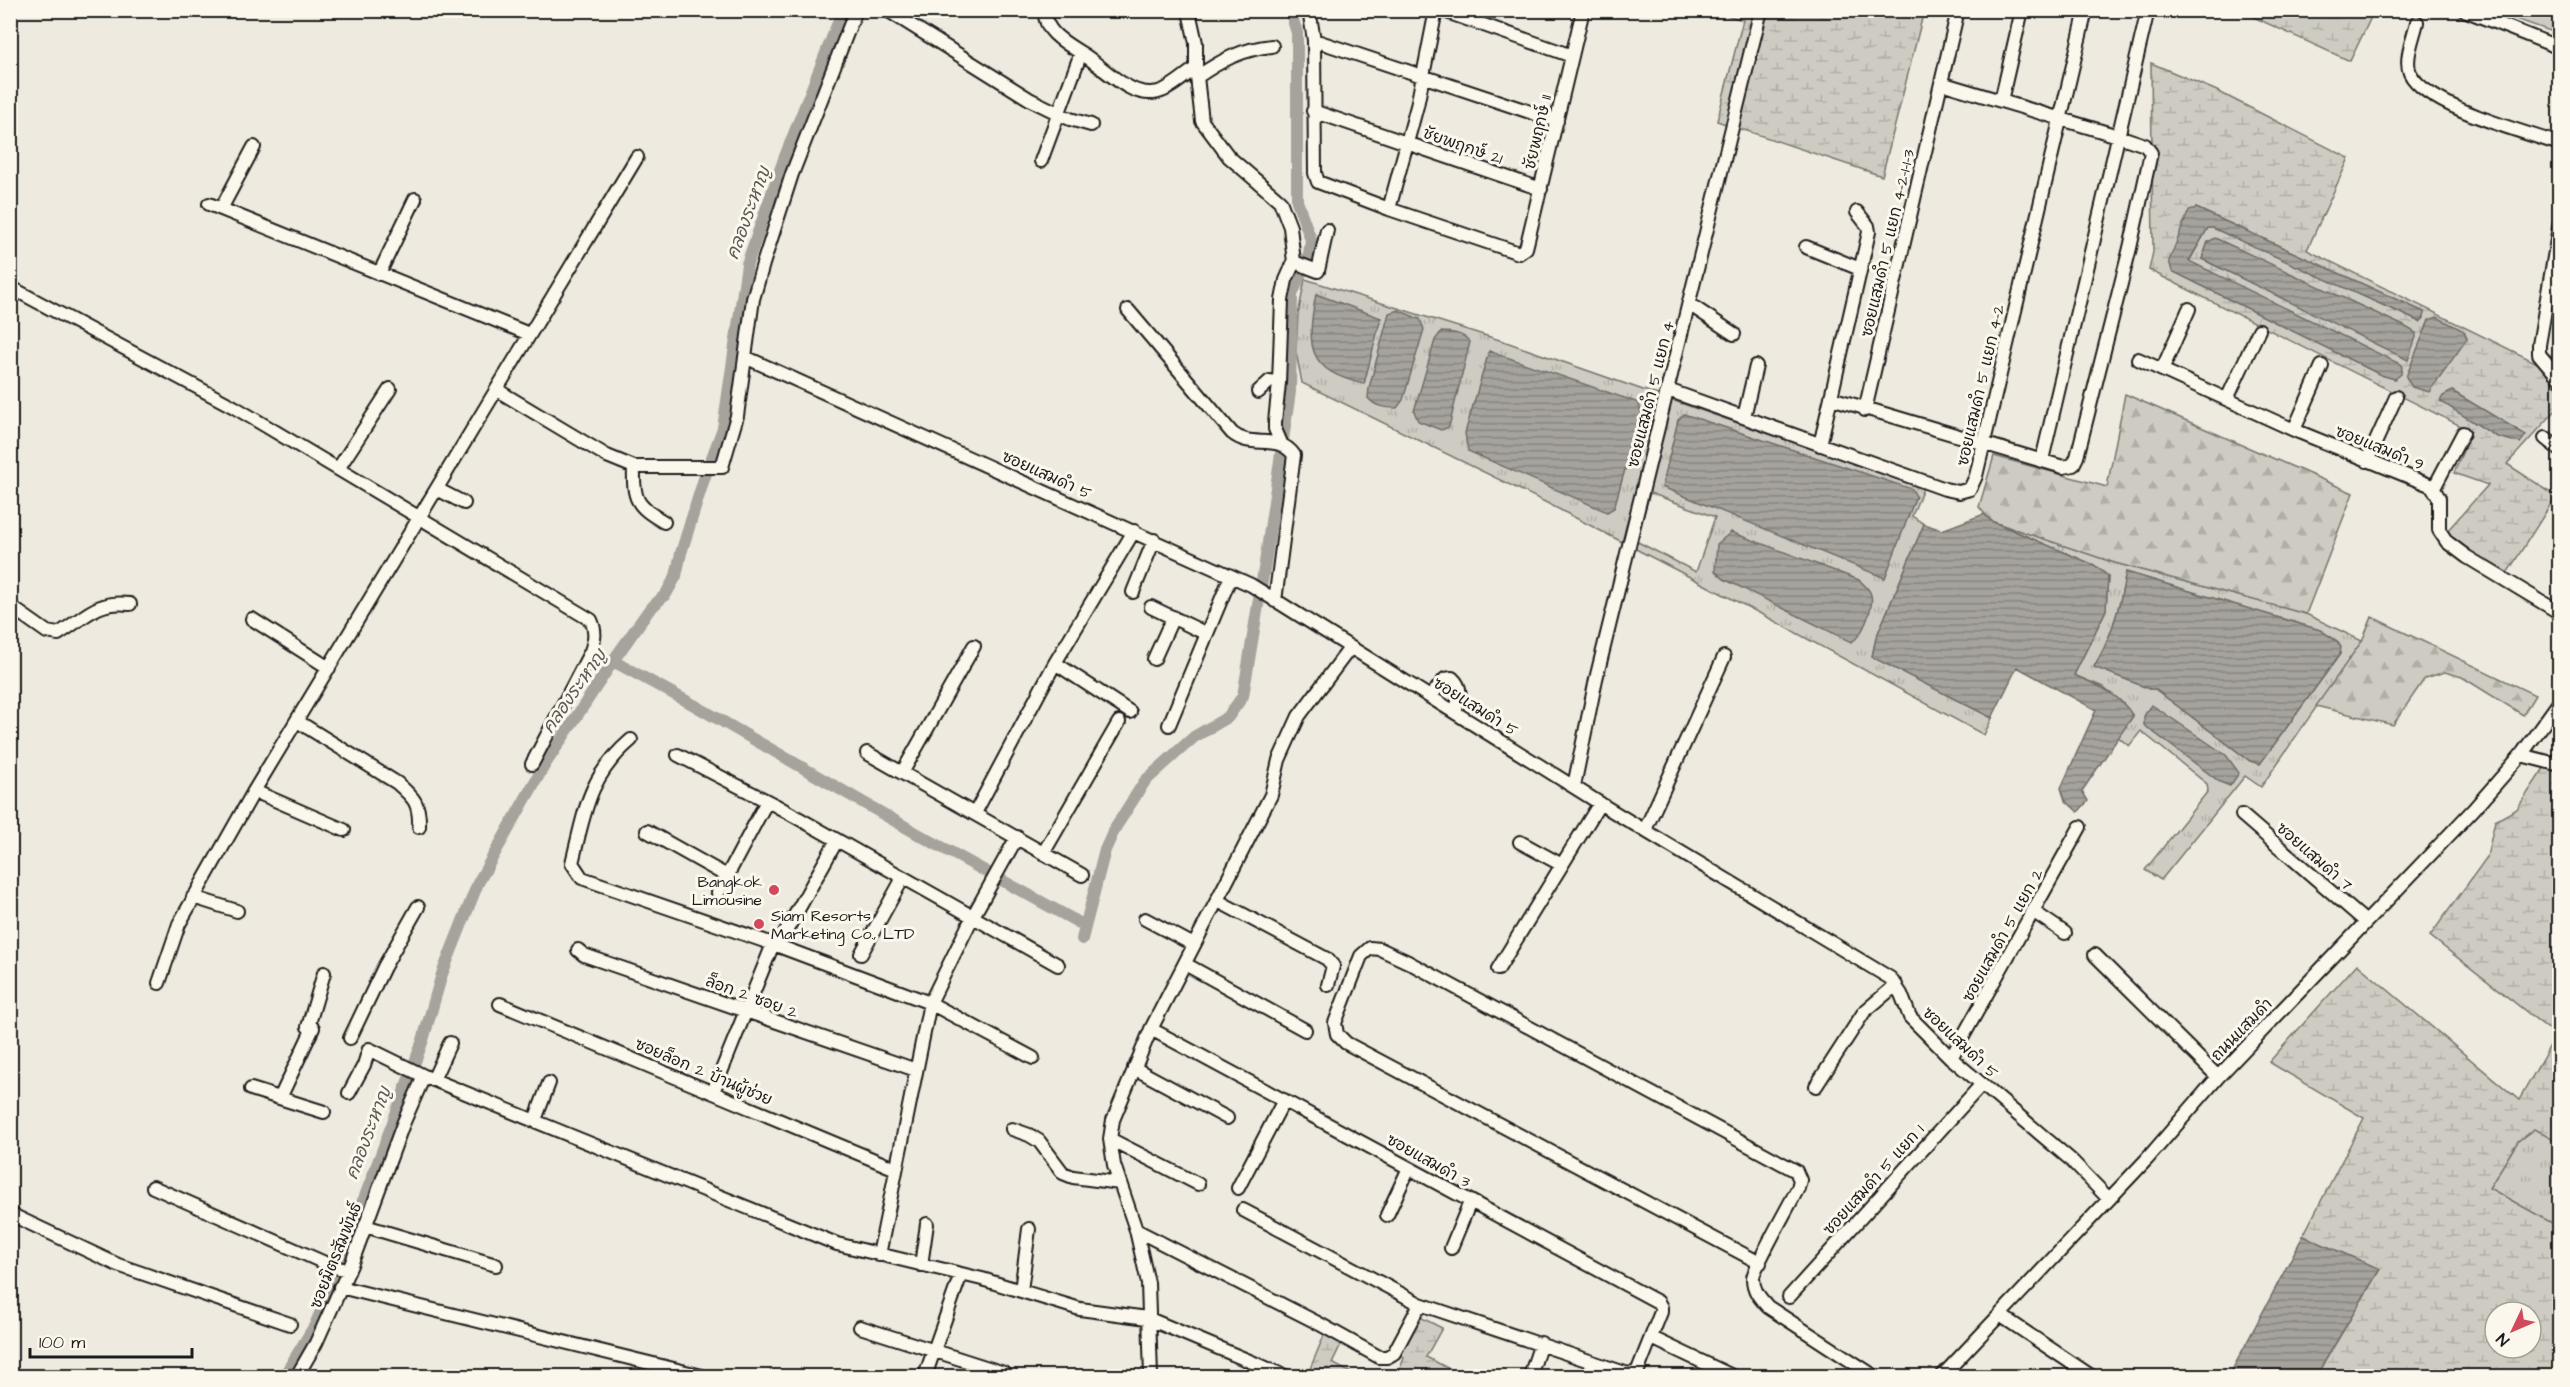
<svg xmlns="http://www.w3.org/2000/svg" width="2570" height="1387" font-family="'Architects Daughter','Playpen Sans Thai',sans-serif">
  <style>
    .grass { fill: url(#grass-tufts); stroke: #75746f; stroke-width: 1.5; fill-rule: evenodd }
    .forest { fill: url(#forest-firs); stroke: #75746f; stroke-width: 1.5 }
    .wetland { fill: url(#wetland-marsh); stroke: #75746f; stroke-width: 1.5; fill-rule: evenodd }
    .water { fill: url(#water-rules); stroke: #6f6d69; stroke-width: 1.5 }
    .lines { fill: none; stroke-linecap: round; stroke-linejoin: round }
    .canal { stroke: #a6a39d; stroke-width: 12 }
    .minor-casing { stroke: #1c1c1c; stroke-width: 16 }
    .minor { stroke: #fbf7ec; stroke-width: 12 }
    .poi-dot { fill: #d1495b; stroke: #fbf7ec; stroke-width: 2 }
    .labels { text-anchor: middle; stroke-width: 6; stroke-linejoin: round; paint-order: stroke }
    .street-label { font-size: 16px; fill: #1c1c1c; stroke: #fbf7ec }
    .poi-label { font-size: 16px; fill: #1c1c1c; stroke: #fbf7ec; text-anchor: end }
    .water-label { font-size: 18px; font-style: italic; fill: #5a5956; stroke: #fbf7ec }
  </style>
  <defs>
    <pattern id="grass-tufts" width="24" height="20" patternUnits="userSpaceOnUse" patternTransform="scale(1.5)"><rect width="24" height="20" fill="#ceccc2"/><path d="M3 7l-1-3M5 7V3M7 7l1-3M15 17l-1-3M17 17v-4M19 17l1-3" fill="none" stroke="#b0afa6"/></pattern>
    <pattern id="forest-firs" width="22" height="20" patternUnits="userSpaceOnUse" patternTransform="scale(1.5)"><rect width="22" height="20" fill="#ceccc2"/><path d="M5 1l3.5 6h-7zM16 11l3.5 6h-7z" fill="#b0afa6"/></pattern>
    <pattern id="wetland-marsh" width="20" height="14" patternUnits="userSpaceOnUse" patternTransform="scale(1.5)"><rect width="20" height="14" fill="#ceccc2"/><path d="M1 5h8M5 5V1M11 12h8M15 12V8" fill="none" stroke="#b0afa6"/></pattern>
    <pattern id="water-rules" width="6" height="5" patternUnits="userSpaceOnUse" patternTransform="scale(1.5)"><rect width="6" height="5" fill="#a6a39d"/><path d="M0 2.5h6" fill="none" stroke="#86847f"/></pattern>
  </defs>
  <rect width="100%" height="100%" fill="#eeeadf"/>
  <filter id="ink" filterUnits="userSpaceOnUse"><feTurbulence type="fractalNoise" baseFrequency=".0167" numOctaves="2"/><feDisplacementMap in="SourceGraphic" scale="12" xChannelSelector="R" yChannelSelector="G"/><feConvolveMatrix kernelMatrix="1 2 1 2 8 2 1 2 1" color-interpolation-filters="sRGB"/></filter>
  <g filter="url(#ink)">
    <path class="grass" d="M1305 279 1506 342 1923 488 1912 516 1924 524 1876 638 1872 656 1992 718 1984 735 1767 617 1545 502 1302 383 1296 352 1298 315ZM1641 413 1614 507 1607 512ZM1650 493 1715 517 1696 572 1636 541Z
      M1991 521 2115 563 2306 614 2362 641 2261 787 2245 776 2161 880 2145 870 2208 791 2207 784 2141 731 2129 746 2118 737 2133 716 2103 687 2074 675 2106 610 2108 576 2094 565ZM2126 572 2320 630 2337 641 2340 654 2260 764 2250 761 2155 689H2150L2094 667C2112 637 2120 606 2126 572Z
      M2535 1128 2559 1143V1227L2489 1188 2518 1141Z"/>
    <path class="forest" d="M2125 394 2353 493 2306 614 2115 563 1991 521 1979 507 1994 456 2107 487Z
      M2372 617 2535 695 2523 715 2462 677 2445 672 2425 678 2393 725 2316 706 2362 641Z"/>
    <path class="wetland" d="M1712 11H1924L1882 176 1717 121 1743 20Z
      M2240 11H2374L2350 61Z
      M2493 11H2559V34Z
      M2151 63 2217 91 2349 158 2307 250 2537 363 2541 351 2559 359V407L2507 464 2556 496 2506 575 2457 544 2447 531 2488 485 2454 473 2471 431 2149 270 2153 252ZM2196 208 2424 312V318L2420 322 2213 228H2208L2189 262 2395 379 2381 375 2172 271ZM2208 242 2408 359 2202 259ZM2452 391 2506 424 2441 401Z
      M2556 750 2559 751 2560 1085 2557 1089 2559 1092V1143L2534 1129 2518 1141 2489 1188 2559 1227V1376H2316L2380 1269 2303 1236 2364 1118 2269 1062 2357 964 2519 1100 2556 1035 2430 936 2487 857 2495 821 2517 809ZM2495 1312H2531V1348H2495Z
      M1420 1317 1442 1328 1426 1357 1463 1376H1397L1404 1358 1398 1354Z
      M1325 1333 1342 1342 1332 1363 1357 1376H1307Z"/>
    <path class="water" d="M2196 208 2424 312V318L2420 322 2213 228H2208L2189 261 2400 364 2402 367 2401 374 2395 379 2381 375 2172 271 2169 261 2189 210Z
      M2215 238 2404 326 2416 333V337L2408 360 2202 259 2208 242Z
      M1316 294 1381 318 1364 384C1307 371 1306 347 1316 294Z
      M1398 310 1420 319 1424 329 1403 400 1397 408C1386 408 1375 407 1368 398L1369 388 1389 313Z
      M2437 317 2464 331 2467 339 2429 392 2412 387 2406 377 2429 320Z
      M1441 332C1452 332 1463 333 1470 342L1449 427 1441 430 1418 421 1414 411 1435 340Z
      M1489 351 1639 403 1641 413 1614 508 1607 512 1468 451 1465 433Z
      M2452 391 2526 435 2520 443 2497 437 2440 401 2443 396Z
      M1684 414 1912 489 1916 496 1885 578 1662 487 1678 420Z
      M1984 514 1991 521 2094 565 2108 576 2106 610 2074 675C2097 685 2119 693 2133 716L2082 791 2088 801 2078 812 2065 800 2061 788 2096 710 2017 667 1992 718 1872 657 1876 638 1924 524 1942 530Z
      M1731 532 1859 580C1863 584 1870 589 1871 595 1874 606 1863 637 1851 642L1724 579 1715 571 1717 544Z
      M2126 572 2320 630 2337 641 2341 647 2340 654 2260 764 2250 761 2155 689H2150L2094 667C2112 637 2120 606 2126 572Z
      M2152 705 2226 755 2239 773 2230 786 2220 782 2144 725V716Z
      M2303 1236 2380 1269 2316 1376H2229Z"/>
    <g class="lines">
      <path class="canal" d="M613 661 694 705 916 833 1085 926
        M1082 939 1105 850 1115 828 1145 781 1194 737 1228 717 1243 696 1265 563 1290 392 1292 295 1309 254 1311 240 1297 201V33L1290 10
        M284 1376 315 1325 336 1277 351 1225 364 1199 393 1122 423 1040 442 974 478 883 544 766 613 661 649 610 666 594 676 576 681 553 704 479 723 428 747 264 784 159 843 10"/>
      <g class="minor-casing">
        <path id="minor" d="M887 10 1031 100 1070 119 1091 125
          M1045 10C1043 32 1066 43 1081 53
          M1309 10 1314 40 1315 173 1318 182 1389 209 1519 253 1526 248 1528 240 1583 10
          M1441 10 1572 56
          M2464 10 2560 48
          M1190 16 1196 43V68L1202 121 1229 157 1280 201 1290 227 1294 262 1286 280 1282 300 1279 383 1275 422V429L1281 443
          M2417 22C2414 36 2404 59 2410 73 2426 107 2525 132 2560 144
          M1314 40 1557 121
          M1197 77C1222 60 1242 49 1272 46
          M2001 101 2022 10
          M1313 111 1541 189
          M1041 161 1081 53C1105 67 1133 104 1164 90 1175 85 1186 75 1196 68
          M209 204 529 334
          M221 209 254 147
          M1389 209 1417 106 1436 10
          M2560 222 2539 345V354L2560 379
          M1806 247 1860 269
          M1294 262 1318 271 1327 230
          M379 274 415 199
          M10 287 234 407 591 620C596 631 595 639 591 651L532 764
          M1689 304 1734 334
          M1128 310 1232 433C1252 450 1277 432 1294 455L1275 601
          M745 357 1251 585 1609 809 1890 978 1901 994 1910 1017 1951 1058 2071 1160 2109 1199
          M2138 359 2294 430 2432 486 2439 498V530L2447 542 2467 557 2560 613
          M2162 370 2189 309
          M497 390 607 456 634 467H722L737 416 753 299 763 264 792 174 856 10
          M1668 390 1945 489 1959 492 1970 489 1976 476 2086 10
          M1258 392 1270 381 1279 383
          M1831 398 2063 467 2073 465 2077 457 2130 248 2151 153 2145 145 2118 136 1941 83
          M2227 399 2259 330
          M1865 410 1958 10
          M1744 417 1756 366
          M2294 430 2322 366
          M2545 438 2560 450
          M1820 445 1869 232 1868 226 1857 212
          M2042 460 2148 10
          M2367 461 2396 397
          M634 467C633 499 636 506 664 522
          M338 469 390 389
          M2434 488 2463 433
          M437 489 464 503
          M1133 592 1154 540
          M10 606 47 632 58 634C85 618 95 600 130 604
          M1151 607 1207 634
          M252 619 329 668
          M1154 659 1173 617
          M1055 663 1130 712
          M1430 697 1445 679 1452 678C1464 689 1459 699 1455 712
          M297 721 397 783C414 798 420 803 419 827
          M1169 725 1231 576
          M631 740C588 777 585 811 572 863L582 878 773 944 930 1003 1033 1058
          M867 753 1082 875
          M678 755 775 805 1058 965
          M2521 755 2560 765
          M902 773 974 646
          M1574 786 1596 679 1761 10
          M254 791 344 830
          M975 813 1055 663 1134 531
          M2242 815 2366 922
          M1645 830 1724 657
          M647 831 727 876
          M1520 842 1562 865
          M1044 852 1119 722
          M718 893 767 801
          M193 897 237 911
          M1218 901 1327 959 1333 966 1328 985
          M2034 912 2065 933
          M1145 919 1194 945
          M785 933 837 840
          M578 950 584 955 916 1070
          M861 954 903 878
          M2095 955 2218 1077
          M1185 964 1305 1030
          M1498 969 1600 803
          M159 983 179 924 254 791 637 157
          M500 1004 896 1169
          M308 1027 324 973
          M1151 1029 1658 1302 1661 1307V1312L1638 1370 1634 1373 1628 1374 1420 1304 1243 1210
          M350 1038 384 967 418 907
          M1951 1058 2080 827
          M1134 1068 1227 1118
          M433 1080 450 1043
          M1816 1086 1864 1012 1896 985
          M251 1089 324 1112
          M713 1092 773 944
          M349 1093 364 1065 369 1049 424 1076 837 1244 982 1279 1080 1309 1147 1318 1285 1376
          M280 1098 313 1028
          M535 1120 549 1083
          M1012 1129 1029 1135 1039 1141 1063 1173 1073 1177 1120 1183
          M1110 1139 1198 1184
          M153 1187 334 1267 348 1270
          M1238 1188 1284 1100
          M10 1214 118 1265 290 1324
          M1387 1215 1409 1168
          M365 1226 496 1265
          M1136 1230 1316 1322 1379 1357H1387L1394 1353 1420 1304
          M1451 1248 1470 1202
          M879 1255 930 1003 972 918 1017 837
          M1760 1263 1346 1043 1337 1034 1335 1023 1361 956 1370 948 1380 949 1408 962 1796 1171 1800 1180 1798 1188C1791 1202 1753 1269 1753 1278 1753 1291 1760 1298 1768 1307L1874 1376
          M921 1265 927 1224
          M340 1287 702 1376
          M1021 1291 1029 1229
          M1789 1297 1982 1084
          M2000 1315 2091 1376
          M860 1327 1004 1373
          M1652 1338 1732 1376
          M297 1376 316 1343 351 1265 403 1124 424 1076
          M925 1376 961 1274
          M1151 1376 1148 1283 1136 1230 1114 1165 1110 1139 1113 1120 1151 1029 1271 795 1279 760 1299 716 1350 648
          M1530 1376 1541 1343
          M1942 1376 2147 1159 2218 1077 2473 810 2521 755 2560 701"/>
      </g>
      <use href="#minor" class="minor"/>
    </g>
  </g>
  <g class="poi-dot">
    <circle cx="774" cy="890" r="6"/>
    <circle cx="759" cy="924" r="6"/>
  </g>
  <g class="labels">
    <g class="street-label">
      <text transform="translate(1537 132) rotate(-77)" y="6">ชัยพฤกษ์ 11</text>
      <text transform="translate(1463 145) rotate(19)" y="6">ชัยพฤกษ์ 21</text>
      <text transform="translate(1887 243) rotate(-77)" y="6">ซอยแสมดำ 5 แยก 4-2-1-1-3</text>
      <text transform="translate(1980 385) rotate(-77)" y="6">ซอยแสมดำ 5 แยก 4-2</text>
      <text transform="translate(1650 394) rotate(-76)" y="6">ซอยแสมดำ 5 แยก 4</text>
      <text transform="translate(2380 447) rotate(22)" y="6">ซอยแสมดำ 9</text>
      <text transform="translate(1047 474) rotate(24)" y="6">ซอยแสมดำ 5</text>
      <text transform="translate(1476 706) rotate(32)" y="6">ซอยแสมดำ 5</text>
      <text transform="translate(2315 856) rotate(41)" y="6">ซอยแสมดำ 7</text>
      <text transform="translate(2002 935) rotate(-61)" y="6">ซอยแสมดำ 5 แยก 2</text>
      <text transform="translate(752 996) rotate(20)" y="6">ล็อก 2 ซอย 2</text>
      <text transform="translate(2241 1029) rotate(-46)" y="6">ถนนแสมดำ</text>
      <text transform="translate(1961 1042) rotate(43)" y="6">ซอยแสมดำ 5</text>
      <text transform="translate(704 1071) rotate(23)" y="6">ซอยล็อก 2 บ้านผู้ช่วย</text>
      <text transform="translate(1429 1160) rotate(29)" y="6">ซอยแสมดำ 3</text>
      <text transform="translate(1873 1179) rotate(-48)" y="6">ซอยแสมดำ 5 แยก 1</text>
      <text transform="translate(335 1255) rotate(-68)" y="6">ซอยมิตรสัมพันธ์</text>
    </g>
    <g class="poi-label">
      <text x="762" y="887">Bangkok<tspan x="762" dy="18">Limousine</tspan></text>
      <text x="771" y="921" text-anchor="start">Siam Resorts<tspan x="771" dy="18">Marketing Co., LTD</tspan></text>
    </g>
    <g class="water-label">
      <text transform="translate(748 213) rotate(-70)" y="6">คลองระหาญ</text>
      <text transform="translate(574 691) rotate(-55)" y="6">คลองระหาญ</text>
      <text transform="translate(368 1133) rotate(-69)" y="6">คลองระหาญ</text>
    </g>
  </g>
  <rect width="2570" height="1387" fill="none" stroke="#fbf7ec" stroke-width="36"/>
  <rect x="18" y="18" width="2534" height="1351" fill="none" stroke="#1c1c1c" stroke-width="2" filter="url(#ink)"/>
  <g transform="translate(2513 1330) rotate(226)"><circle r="28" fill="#fbf7ec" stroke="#a29f99" stroke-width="1.5"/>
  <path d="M0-4.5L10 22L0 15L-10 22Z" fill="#d1495b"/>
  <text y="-9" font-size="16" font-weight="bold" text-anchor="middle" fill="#1c1c1c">N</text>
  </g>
  <path d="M30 1348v9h162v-9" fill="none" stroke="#1c1c1c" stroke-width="3"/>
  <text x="39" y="1348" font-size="18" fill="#1c1c1c" stroke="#fbf7ec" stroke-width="4.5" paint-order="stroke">100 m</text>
</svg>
